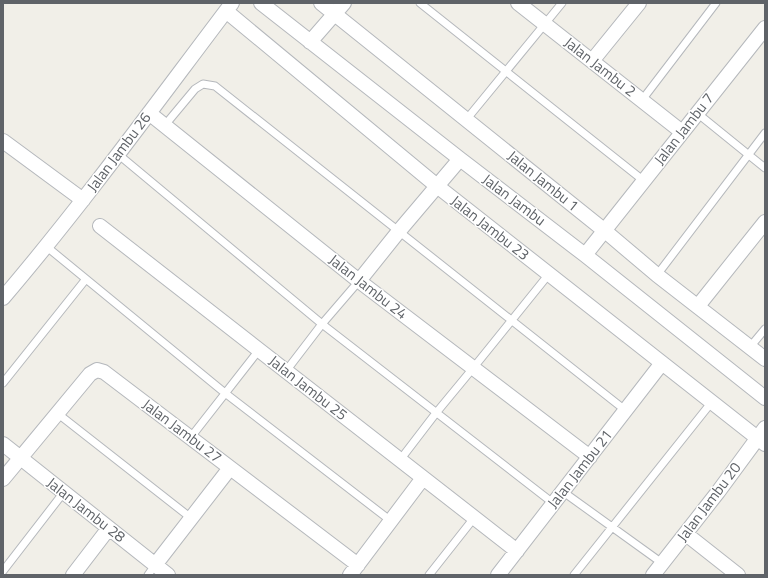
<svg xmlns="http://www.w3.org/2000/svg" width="768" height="578" font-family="'Titillium Web',sans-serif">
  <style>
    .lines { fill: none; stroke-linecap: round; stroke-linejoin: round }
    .lane-casing { stroke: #b5b8bc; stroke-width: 9 }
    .street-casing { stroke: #b5b8bc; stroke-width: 16 }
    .lane { stroke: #fff; stroke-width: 7 }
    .street { stroke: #fff; stroke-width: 14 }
    .labels { text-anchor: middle; stroke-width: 3; stroke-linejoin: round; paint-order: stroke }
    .street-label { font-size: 15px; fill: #5f6368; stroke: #fff }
  </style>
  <rect width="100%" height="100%" fill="#f1efe8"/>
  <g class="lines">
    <g class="lane-casing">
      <path id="lane" d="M420 3 644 181
        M642 100 716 3
        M697 113 765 168
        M466 120 562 3
        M165 125 195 89 203 84 215 86 625 410
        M119 155 322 324 553 503
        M47 247 225 393 391 521
        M657 275 765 133
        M750 347 765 329
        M286 371 322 324 359 281
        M3 383 86 279
        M57 413 191 518
        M191 437 259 350
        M400 460 436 413 474 367 549 274
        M562 491 662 563
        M3 571 64 492
        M148 575 155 565
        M429 575 474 518
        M574 575 711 403"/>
    </g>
    <g class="street-casing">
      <path id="street" d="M261 3 460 159 585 255 765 398
        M321 3 605 231 657 275 765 359
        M518 3 682 132
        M226 11 437 186 765 444
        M310 42 344 3
        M592 61 639 3
        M149 113 359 281 590 457
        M3 141 83 200
        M100 226 517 551
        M585 255 765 28
        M359 281 399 231 460 159
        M3 298C84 203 157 102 232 3
        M698 306 765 222
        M3 444 168 575
        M3 479 90 374 97 370 104 372 358 565
        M686 534 738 575
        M155 565 230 468
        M73 575 109 528
        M350 575 423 478
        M498 575 662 363
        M653 575 718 492 765 428"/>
    </g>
    <use href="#lane" class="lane"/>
    <use href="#street" class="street"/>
  </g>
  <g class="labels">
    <g class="street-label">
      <text transform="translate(600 67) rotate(38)" y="5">Jalan Jambu 2</text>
      <text transform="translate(684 129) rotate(-52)" y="5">Jalan Jambu 7</text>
      <text transform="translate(119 152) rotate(-53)" y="5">Jalan Jambu 26</text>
      <text transform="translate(543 181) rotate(39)" y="5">Jalan Jambu 1</text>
      <text transform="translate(514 200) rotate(37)" y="5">Jalan Jambu</text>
      <text transform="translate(490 228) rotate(38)" y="5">Jalan Jambu 23</text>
      <text transform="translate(368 287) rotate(38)" y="5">Jalan Jambu 24</text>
      <text transform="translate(308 388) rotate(38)" y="5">Jalan Jambu 25</text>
      <text transform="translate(182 431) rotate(37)" y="5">Jalan Jambu 27</text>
      <text transform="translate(580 469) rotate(-52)" y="5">Jalan Jambu 21</text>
      <text transform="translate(709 502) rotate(-53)" y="5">Jalan Jambu 20</text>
      <text transform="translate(86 510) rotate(38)" y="5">Jalan Jambu 28</text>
    </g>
  </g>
  <rect width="768" height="578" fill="none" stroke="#5f6368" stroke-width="8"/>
</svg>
